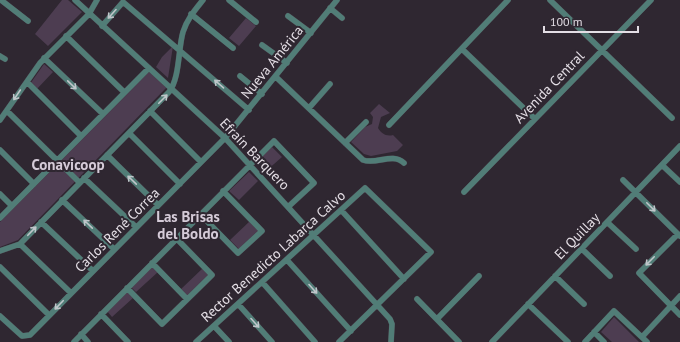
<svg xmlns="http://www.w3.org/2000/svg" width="680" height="342" font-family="'PT Sans',sans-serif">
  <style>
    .green { fill: #4d3d51 }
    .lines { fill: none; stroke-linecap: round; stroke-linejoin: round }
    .street-casing { stroke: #4c444e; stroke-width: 6 }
    .street { stroke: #517d77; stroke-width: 5.5 }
    .oneway { stroke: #bfc6ca }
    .labels { text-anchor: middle; stroke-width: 4; stroke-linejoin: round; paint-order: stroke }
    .street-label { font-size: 14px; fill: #e4dee5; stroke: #2f2731 }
    .neighbourhood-label { font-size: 15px; font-weight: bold; fill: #d5cbd8; stroke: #2f2731 }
  </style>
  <rect width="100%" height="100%" fill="#2f2731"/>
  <path class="green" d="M62 0H68L82 12 48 46 35 34Z
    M246 18 256 26 239 46 229 38Z
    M173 46 168 78 156 67 162 57Z
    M44 64 53 72 36 90 30 84Z
    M150 71 167 87 18 240 0 247V222Z
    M379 104 390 113 381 117 378 128C381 133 386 137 393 135L403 145 397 151 371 156 364 154 351 142 365 127 372 124 373 117 370 113Z
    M272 147 282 157 266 171 256 162Z
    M249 172 258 181 239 200 229 191Z
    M250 221 259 230 239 249 230 240Z
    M152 267 158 272 136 292 131 287Z
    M203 268 211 275 188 298 180 290Z
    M127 291 133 298 112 317 107 311Z
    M614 317 639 342H612L601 332Z"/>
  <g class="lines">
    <g class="street-casing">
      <path id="street" d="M1 0 28 21
        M75 0 225 138 390 319 392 324 391 342
        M229 0 256 22
        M550 0 672 118
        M330 8 342 18
        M191 14 233 48
        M288 16 311 33
        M102 26 123 2 249 110
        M66 36 124 92
        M262 45 287 63
        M462 49 535 119
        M0 56 5 59
        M44 58 103 114
        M240 76 262 94
        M276 77 363 160C377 165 392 152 404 163
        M27 82 81 136
        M309 108 330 84
        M7 111 79 182
        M150 111 201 162
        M0 120 40 63 89 14 97 0
        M389 125 508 0
        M129 133 180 184
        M345 143 366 122
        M0 150 34 184
        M107 155 158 205
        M662 165 680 182
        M84 178 136 227
        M623 180 680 236
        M464 192 651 0
        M0 194 12 206
        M62 200 114 249
        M341 210 404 279
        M200 214 238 253 262 231 223 191
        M0 218 149 68
        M41 222 93 271
        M607 222 636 249
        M678 234 639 273 680 315
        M20 244 71 293
        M582 249 610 276
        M0 251 20 244 169 92C180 78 178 49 183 32 187 19 195 10 203 0
        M287 260 351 331
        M152 263 187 299
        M0 267 49 315
        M555 276 584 304
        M262 282 315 342
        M127 288 162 324 212 275 176 238
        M417 299 459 342
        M238 304 272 342
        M528 304 568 342
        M101 314 128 342
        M0 316 22 336 30 335 225 138 337 0
        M437 319 479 276
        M214 326 229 342
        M594 332 604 342
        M81 334 88 342
        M642 337 680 296
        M74 342 274 141 314 183 288 207
        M196 342 365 188 431 252 339 342
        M492 342 680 146
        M585 342 614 311 647 342"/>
    </g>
    <use href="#street" class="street"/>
  </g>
  <defs><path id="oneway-shaft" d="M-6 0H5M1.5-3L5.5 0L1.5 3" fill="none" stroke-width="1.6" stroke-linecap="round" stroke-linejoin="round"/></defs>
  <g class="oneway">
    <use href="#oneway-shaft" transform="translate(112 14) rotate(132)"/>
    <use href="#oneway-shaft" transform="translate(219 84) rotate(-139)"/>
    <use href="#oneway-shaft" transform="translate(72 85) rotate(44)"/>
    <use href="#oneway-shaft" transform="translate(17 95) rotate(124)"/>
    <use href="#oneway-shaft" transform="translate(163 99) rotate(-45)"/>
    <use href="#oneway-shaft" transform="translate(132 180) rotate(-136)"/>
    <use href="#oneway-shaft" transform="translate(651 207) rotate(45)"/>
    <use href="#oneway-shaft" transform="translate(88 224) rotate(-136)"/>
    <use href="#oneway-shaft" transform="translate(32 231) rotate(-46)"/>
    <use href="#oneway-shaft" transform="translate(650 261) rotate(135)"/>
    <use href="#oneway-shaft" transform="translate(313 289) rotate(48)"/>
    <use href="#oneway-shaft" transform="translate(59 305) rotate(134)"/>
    <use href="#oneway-shaft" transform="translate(255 323) rotate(48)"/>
  </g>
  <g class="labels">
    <g class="street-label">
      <text transform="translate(272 62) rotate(-51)" y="5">Nueva América</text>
      <text transform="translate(549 87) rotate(-46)" y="5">Avenida Central</text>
      <text transform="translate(255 154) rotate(46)" y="5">Efraín Barquero</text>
      <text transform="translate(117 230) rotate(-45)" y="5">Carlos René Correa</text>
      <text transform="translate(577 236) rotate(-46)" y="5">El Quillay</text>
      <text transform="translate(273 256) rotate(-42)" y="5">Rector Benedicto Labarca Calvo</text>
    </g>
    <g class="neighbourhood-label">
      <text x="68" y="170">Conavicoop</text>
      <text x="188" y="222">Las Brisas<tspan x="188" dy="17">del Boldo</tspan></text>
    </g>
  </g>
  <path d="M544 26v6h94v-6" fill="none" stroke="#e4dee5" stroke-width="2"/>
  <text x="550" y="26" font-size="12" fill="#e4dee5" stroke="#2f2731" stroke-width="3" paint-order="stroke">100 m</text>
</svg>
